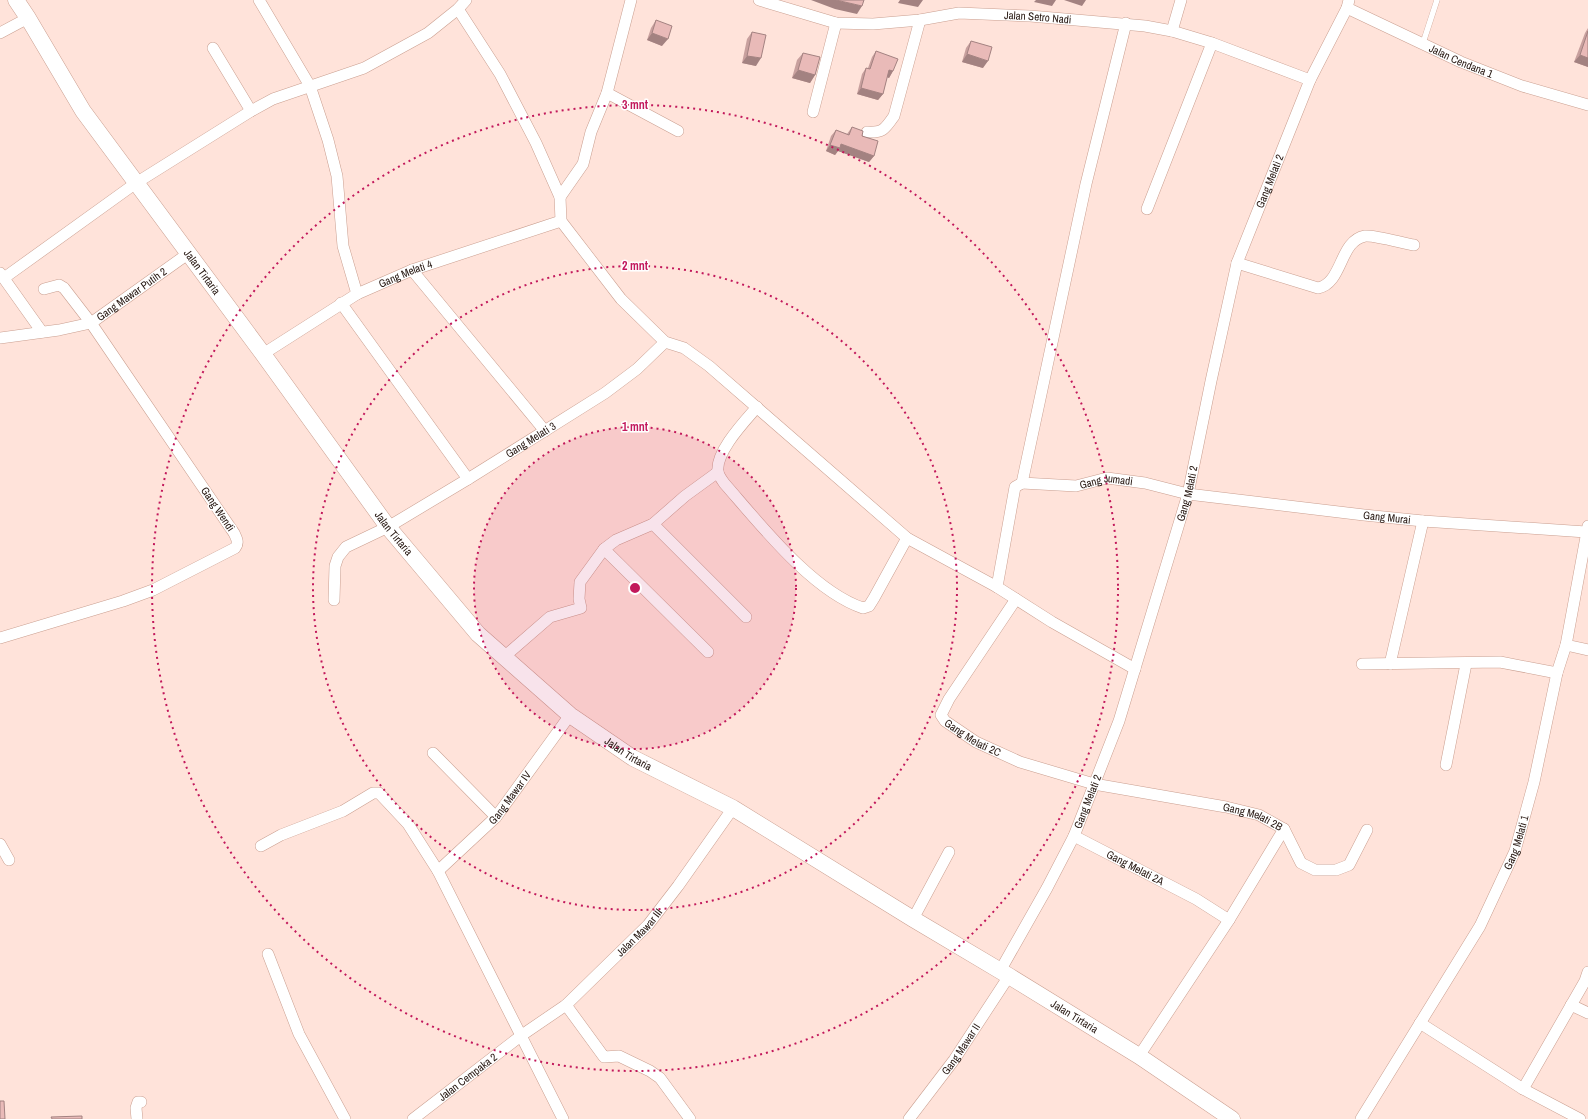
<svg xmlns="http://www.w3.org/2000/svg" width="1588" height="1119" font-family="'Archivo Narrow',sans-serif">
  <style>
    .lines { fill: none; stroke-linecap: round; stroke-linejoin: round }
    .lane-casing { stroke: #ca9f90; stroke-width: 6 }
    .street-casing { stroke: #ca9f90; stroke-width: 12 }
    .secondary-casing { stroke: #ca9f90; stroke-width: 17 }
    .lane { stroke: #fff; stroke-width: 5.5 }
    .street { stroke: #fff; stroke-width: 11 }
    .secondary { stroke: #fff; stroke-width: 16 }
    .wall { fill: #c8a09e }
    .shaded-wall { fill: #a38281 }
    .building { fill: #e9bab8; stroke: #a38281 }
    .ring { fill: none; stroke: #c2185b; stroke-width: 2; stroke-dasharray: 2 4 }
    .labels { text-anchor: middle; stroke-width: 3; stroke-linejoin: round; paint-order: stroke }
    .street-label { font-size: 11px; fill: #261711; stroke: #fff }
    .centre { fill: #c2185b; stroke: #fff; stroke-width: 2 }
    .ring-label { font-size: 12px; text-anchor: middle; font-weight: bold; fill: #c2185b; stroke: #fff; stroke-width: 3; stroke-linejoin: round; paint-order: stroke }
  </style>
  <rect width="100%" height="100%" fill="#ffe3da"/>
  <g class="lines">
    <g class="lane-casing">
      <path id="lane" d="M1423 43 1437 0"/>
    </g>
    <g class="street-casing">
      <g id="street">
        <path d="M259 0 310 86 328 140 337 176 343 246 357 294"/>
        <path id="s1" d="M759 0 836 23 873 24 920 20 959 13 1030 16 1145 26 1172 31 1212 43 1310 80"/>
        <path id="s2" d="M1347 8 1461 62 1522 86 1588 105"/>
        <path d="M458 9 500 74 536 143 560 197 561 221 621 299 665 342 684 348 709 366 907 538 997 587 1052 622 1135 669"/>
        <path d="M1172 31 1181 0"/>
        <path d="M0 33 28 18"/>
        <path d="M213 48 251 111"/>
        <path d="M607 93 678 131"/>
        <path d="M813 112 836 23"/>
        <path d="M867 132C883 133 885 129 894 116L920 20"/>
        <path d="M560 197 583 164 591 132 607 93 631 0"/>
        <path d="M1147 209 1212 43"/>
        <path d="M1237 263 1318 288C1343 283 1339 241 1365 236 1375 235 1402 243 1414 245"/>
        <path d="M412 270 545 431"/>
        <path d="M0 273 42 332"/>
        <path d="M4 278 136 183 251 111 273 99 364 68 428 33 458 9 466 0"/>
        <path d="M341 303 468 479"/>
        <path id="s3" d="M0 338 59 330 91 323 189 253"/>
        <path id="s4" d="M263 354 357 294 412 270 561 221"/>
        <path d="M757 407C745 421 715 452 718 472 719 476 722 480 724 483 760 524 812 591 863 608L869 606 874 598 907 538"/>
        <path id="s5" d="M1022 483 1076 486 1107 478 1145 483 1188 494 1364 515 1423 521 1586 532"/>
        <path d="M653 524 746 617"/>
        <path d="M604 549 708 652"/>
        <path d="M997 587 1015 487 1022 483 1086 184 1126 23"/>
        <path id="s6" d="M1016 599 949 699 941 715 945 721 976 742 1020 762 1094 784 1226 807 1259 815 1284 829 1301 863 1315 870H1336L1349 865 1367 830"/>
        <path id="s7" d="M334 600 335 566 338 557 346 547 388 527 468 479 605 393 637 369 665 342"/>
        <path d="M0 638 123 601 153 590 235 548C239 543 237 539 234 533L91 323 64 288 59 285 44 289"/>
        <path d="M1566 645 1588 650"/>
        <path d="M504 657 550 617 581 608 579 599 580 582 604 549 616 540 653 524 685 496 718 472"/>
        <path d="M1362 664 1500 662 1557 673"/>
        <path d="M1390 664 1423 521"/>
        <path d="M433 753 496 817"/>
        <path d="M1446 765 1466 664"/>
        <path id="s8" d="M1074 836 1196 899 1229 920 1139 1056"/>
        <path d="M0 844 9 860"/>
        <path d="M261 846 281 835 343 811 373 793H379L408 824 438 871 563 1119"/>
        <path id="s9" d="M438 871 496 817 570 715"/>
        <path d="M913 919 949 852"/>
        <path d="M1229 920 1284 829"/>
        <path d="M268 954 299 1034 345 1119"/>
        <path id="s10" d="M1000 971 1047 888 1074 836 1119 721 1188 494 1211 381 1237 263 1310 80 1347 8 1349 0"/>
        <path d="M566 1005 604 1057 619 1056 650 1071 660 1078 690 1119"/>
        <path d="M1571 1005 1588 1013"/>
        <path d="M1420 1023 1523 1089 1580 1119"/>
        <path d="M1523 1089 1585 981 1588 972"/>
        <path d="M137 1119 136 1108 138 1102H141"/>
        <path id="s11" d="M413 1119 522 1035 566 1005 648 925 678 886 733 808"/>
        <path id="s12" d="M909 1119 954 1060 1009 976"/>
        <path id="s13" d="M1361 1119 1480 926 1515 851 1534 782 1557 673 1566 645 1588 526"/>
      </g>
    </g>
    <g class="secondary-casing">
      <g id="secondary">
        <path id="s14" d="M16 0 28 18 83 111 263 354 388 527 478 634 570 715 633 758 733 808 913 919 1009 976 1139 1056 1232 1119"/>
      </g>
    </g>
    <use href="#lane" class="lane"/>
    <use href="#street" class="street"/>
    <use href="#secondary" class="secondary"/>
  </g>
  <path class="wall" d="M656 20 662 46 647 40 651 28Z
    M1588 28V67L1574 62 1585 33Z
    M752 32 756 66 742 63 747 39Z
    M971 41 983 68 962 62 966 48Z
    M876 51 893 71 889 78 887 77 883 94 878 100 857 94 862 74 866 68H868L872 57Z
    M803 53 815 75 810 83 792 78 797 60Z
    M852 127 862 136 874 156 869 162 838 151 835 155 826 151 831 136 836 130 847 134Z"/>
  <path class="shaded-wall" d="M811 0H836L862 6 857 14 835 9Z
    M900 0H923L918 7 898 3Z
    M1036 0H1056L1052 6 1034 2Z
    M1064 0H1086L1082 6Z
    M652 33 668 39 662 46 647 40Z
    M967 54 988 61 983 68 962 62Z
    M1580 55 1588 58V67L1574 62Z
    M747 56 761 58 756 66 742 63Z
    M798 70 815 75 810 83 792 78Z
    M889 70 893 71 889 78 885 76Z
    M861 88 883 94 878 100 857 94Z
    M841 144 874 156 869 162 838 151 835 155 826 151 830 145Z"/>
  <path class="building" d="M836 0H864L862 6Z
    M656 20 672 26 668 39 652 33Z
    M1588 31V58L1580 55Z
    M752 32 766 35 761 58 747 56Z
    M971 41 992 47 988 61 967 54Z
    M876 51 898 59 893 71 889 70 883 94 861 88 866 68 870 69Z
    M803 53 820 57 815 75 798 70Z
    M852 127 863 131 862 136 878 141 874 156 841 144 840 148 830 145 836 130 849 135Z
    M0 1101H4L5 1119H0Z
    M82 1116V1119H52L51 1117Z"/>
  <circle cx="635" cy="588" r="161" fill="#c2185b" fill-opacity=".12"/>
  <g class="ring">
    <circle cx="635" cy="588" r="161"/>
    <circle cx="635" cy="588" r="322"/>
    <circle cx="635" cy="588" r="483"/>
  </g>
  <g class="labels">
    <g class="street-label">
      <text dy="4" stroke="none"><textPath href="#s1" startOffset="283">Jalan Setro Nadi</textPath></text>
      <text dy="4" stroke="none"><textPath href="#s2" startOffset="126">Jalan Cendana 1</textPath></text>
      <text dy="4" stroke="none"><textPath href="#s10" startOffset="839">Gang Melati 2</textPath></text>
      <text dy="4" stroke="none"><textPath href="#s14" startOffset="330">Jalan Tirtaria</textPath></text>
      <text dy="4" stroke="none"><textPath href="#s4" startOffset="164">Gang Melati 4</textPath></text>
      <text dy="4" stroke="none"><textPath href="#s3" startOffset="142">Gang Mawar Putih 2</textPath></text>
      <text dy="4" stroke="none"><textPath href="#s7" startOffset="270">Gang Melati 3</textPath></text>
      <text dy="4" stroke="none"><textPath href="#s5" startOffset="85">Gang Jumadi</textPath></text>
      <text dy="4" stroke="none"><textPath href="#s10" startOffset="515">Gang Melati 2</textPath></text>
      <text transform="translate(218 509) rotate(56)" y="4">Gang Wendi</text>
      <text dy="4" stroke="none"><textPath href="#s5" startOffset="369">Gang Murai</textPath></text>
      <text dy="4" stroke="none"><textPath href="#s14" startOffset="654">Jalan Tirtaria</textPath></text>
      <text dy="4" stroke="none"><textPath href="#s6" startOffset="178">Gang Melati 2C</textPath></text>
      <text dy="4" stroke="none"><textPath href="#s14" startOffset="978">Jalan Tirtaria</textPath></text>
      <text dy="4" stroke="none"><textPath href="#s9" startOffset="103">Gang Mawar IV</textPath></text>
      <text dy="4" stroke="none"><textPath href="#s10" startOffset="191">Gang Melati 2</textPath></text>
      <text dy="4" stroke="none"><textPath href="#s6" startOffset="471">Gang Melati 2B</textPath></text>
      <text dy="4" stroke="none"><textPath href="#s13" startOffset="318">Gang Melati 1</textPath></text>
      <text dy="4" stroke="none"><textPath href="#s8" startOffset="69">Gang Melati 2A</textPath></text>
      <text dy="4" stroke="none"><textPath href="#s11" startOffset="294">Jalan Mawar III</textPath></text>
      <text dy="4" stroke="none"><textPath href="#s14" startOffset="1496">Jalan Tirtaria</textPath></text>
      <text dy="4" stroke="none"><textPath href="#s12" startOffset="87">Gang Mawar II</textPath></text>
      <text dy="4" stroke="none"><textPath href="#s11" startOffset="69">Jalan Cempaka 2</textPath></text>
    </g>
  </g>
  <circle cx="635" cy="588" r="6" class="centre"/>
  <g class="ring-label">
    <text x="635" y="109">3 mnt</text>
    <text x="635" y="270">2 mnt</text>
    <text x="635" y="431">1 mnt</text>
  </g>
</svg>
